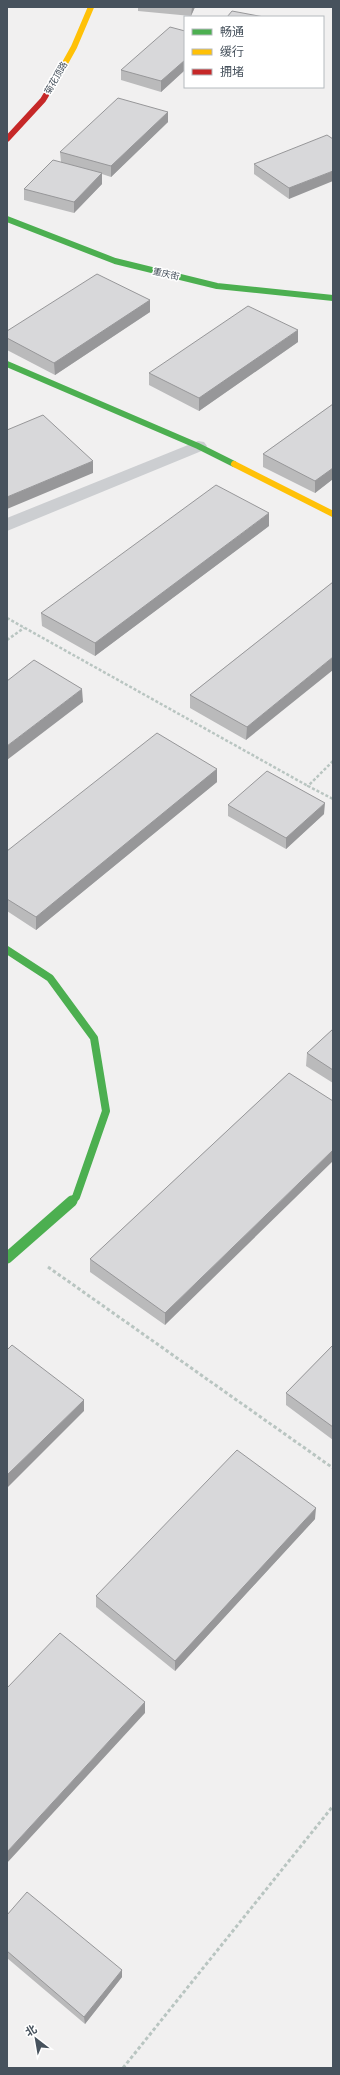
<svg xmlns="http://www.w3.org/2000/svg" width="340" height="2075" font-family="'Fira Sans Condensed','Noto Sans SC',sans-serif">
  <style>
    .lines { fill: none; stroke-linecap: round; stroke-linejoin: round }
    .path-far1 { stroke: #b9c5c1; stroke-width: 2.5; stroke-dasharray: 3 2; stroke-linecap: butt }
    .path { stroke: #b9c5c1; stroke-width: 3; stroke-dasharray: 3.5 2.5; stroke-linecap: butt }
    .street { fill: #ccced1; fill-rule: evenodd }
    .fast-far2 { stroke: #4caf50; stroke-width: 6 }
    .fast-far1 { stroke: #4caf50; stroke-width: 8 }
    .fast { stroke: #4caf50; stroke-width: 11 }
    .slow { stroke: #ffc107; stroke-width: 6 }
    .jam { stroke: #c62828; stroke-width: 6 }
    .wall { fill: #bababb }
    .shaded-wall { fill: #979799 }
    .building { fill: #d8d8da; stroke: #979799 }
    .labels { text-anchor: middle; stroke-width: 3; stroke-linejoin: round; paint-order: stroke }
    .far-street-label { font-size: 9px; fill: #47525d; stroke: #fff }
  </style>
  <rect width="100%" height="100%" fill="#f1f0f0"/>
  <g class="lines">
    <path class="path-far1" d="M7 618 308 786
      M7 640 24 628
      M333 761 308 786 333 799"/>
    <path class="path" d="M48 1267 333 1468
      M123 2068 333 1806"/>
    <path class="street" d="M198 441 204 442 207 446 204 450 7 531V518Z"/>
    <path class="fast-far2" d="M7 219 115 261 217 286 333 298
      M7 364 198 446 234 464"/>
    <path class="fast-far1" d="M7 950 50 978 94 1038 106 1111 76 1197 71 1202"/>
    <path class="fast" d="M7 1258 72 1201"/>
    <path class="slow" d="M64 65 74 47 91 7
      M234 464 333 514"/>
    <path class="jam" d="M7 139 43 100 64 65"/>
  </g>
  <path class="wall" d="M138 7H195L191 16 138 11Z
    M185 31V70L161 92 121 80V70Z
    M168 112V122L111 177 102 174V184L74 213 24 200V189L61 162 60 152Z
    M333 139 289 199 254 174V164Z
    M150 300V312L55 375 7 350V331Z
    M298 342 199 411 149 385V373Z
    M333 404V479L315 493 263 467V454Z
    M269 526 95 656 42 626 41 613Z
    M333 582 246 740 190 708V695Z
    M217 769V782L36 930 7 911V851Z
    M228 805 324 814 286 849 228 816Z
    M333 1029V1083L306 1066 307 1053Z
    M289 1073 165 1325 90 1272V1259Z
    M333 1345V1440L286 1405V1393Z
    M315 1519 175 1671 96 1607V1596Z
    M7 1915 122 1970V1977L85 2024 7 1958Z"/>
  <path class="shaded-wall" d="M192 7H195L191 16Z
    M185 60V70L161 92V81Z
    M168 112V122L111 177V166Z
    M333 171V181L289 199V188Z
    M102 173V184L74 213V202Z
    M150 300V312L55 375 54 363Z
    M298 330V342L199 411V398Z
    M93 461V473L7 509V497Z
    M333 468V479L315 493V481Z
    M269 513V526L95 656V643Z
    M333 657V670L246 740 247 727Z
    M82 689 83 702 7 760V746Z
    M217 769V782L36 930V917Z
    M325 803 324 814 286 849V838Z
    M333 1150V1161L165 1325V1313Z
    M84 1400V1411L7 1488V1475Z
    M316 1508 315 1519 175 1671V1661Z
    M145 1702V1713L7 1863V1852Z
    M122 1970V1977L85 2024 84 2017Z"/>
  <path class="building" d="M232 11 264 17H227Z
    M170 27 185 31V60L161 81 121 70Z
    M118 98 168 112 111 166 60 152Z
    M327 135 333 139V171L289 188 254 164Z
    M53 160 102 173 74 202 24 189Z
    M97 274 150 300 54 363 7 338V331Z
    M248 306 298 330 199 398 149 373Z
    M333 404V468L315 481 263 454Z
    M43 415 93 461 7 497V430Z
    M216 485 269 513 95 643 41 613Z
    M333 582V657L247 727 190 695Z
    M34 660 82 689 7 746V681Z
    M157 733 217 769 36 917 7 899V851Z
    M267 771 325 803 286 838 228 805Z
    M333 1029V1070L307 1053Z
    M289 1073 333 1101V1150L165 1313 90 1259Z
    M12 1345 84 1400 7 1475V1350Z
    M333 1345V1427L286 1393Z
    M237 1450 316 1508 175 1661 96 1596Z
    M60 1633 145 1702 7 1852V1688Z
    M27 1892 122 1970 84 2017 7 1951V1915Z"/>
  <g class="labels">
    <g class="far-street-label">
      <text transform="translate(56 78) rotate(-60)" y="3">菊花顶路</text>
      <text transform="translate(166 274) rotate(13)" y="3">重庆街</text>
    </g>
  </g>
  <rect width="340" height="2075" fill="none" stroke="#47525d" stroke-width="16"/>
  <rect x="184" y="16" width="140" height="72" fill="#ffffff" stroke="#b5babe"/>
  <rect x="192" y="29" width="20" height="6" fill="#4caf50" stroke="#b5babe"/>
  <text x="220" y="36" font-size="12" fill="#47525d">畅通</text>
  <rect x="192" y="49" width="20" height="6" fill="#ffc107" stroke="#b5babe"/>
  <text x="220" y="56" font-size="12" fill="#47525d">缓行</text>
  <rect x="192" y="69" width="20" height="6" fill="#c62828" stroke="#b5babe"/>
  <text x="220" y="76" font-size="12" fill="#47525d">拥堵</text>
  <g transform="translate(36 2039) rotate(329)" stroke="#ffffff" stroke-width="3" paint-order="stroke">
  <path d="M0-3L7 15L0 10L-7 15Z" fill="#47525d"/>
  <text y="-6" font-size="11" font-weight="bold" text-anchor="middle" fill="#47525d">北</text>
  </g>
</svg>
